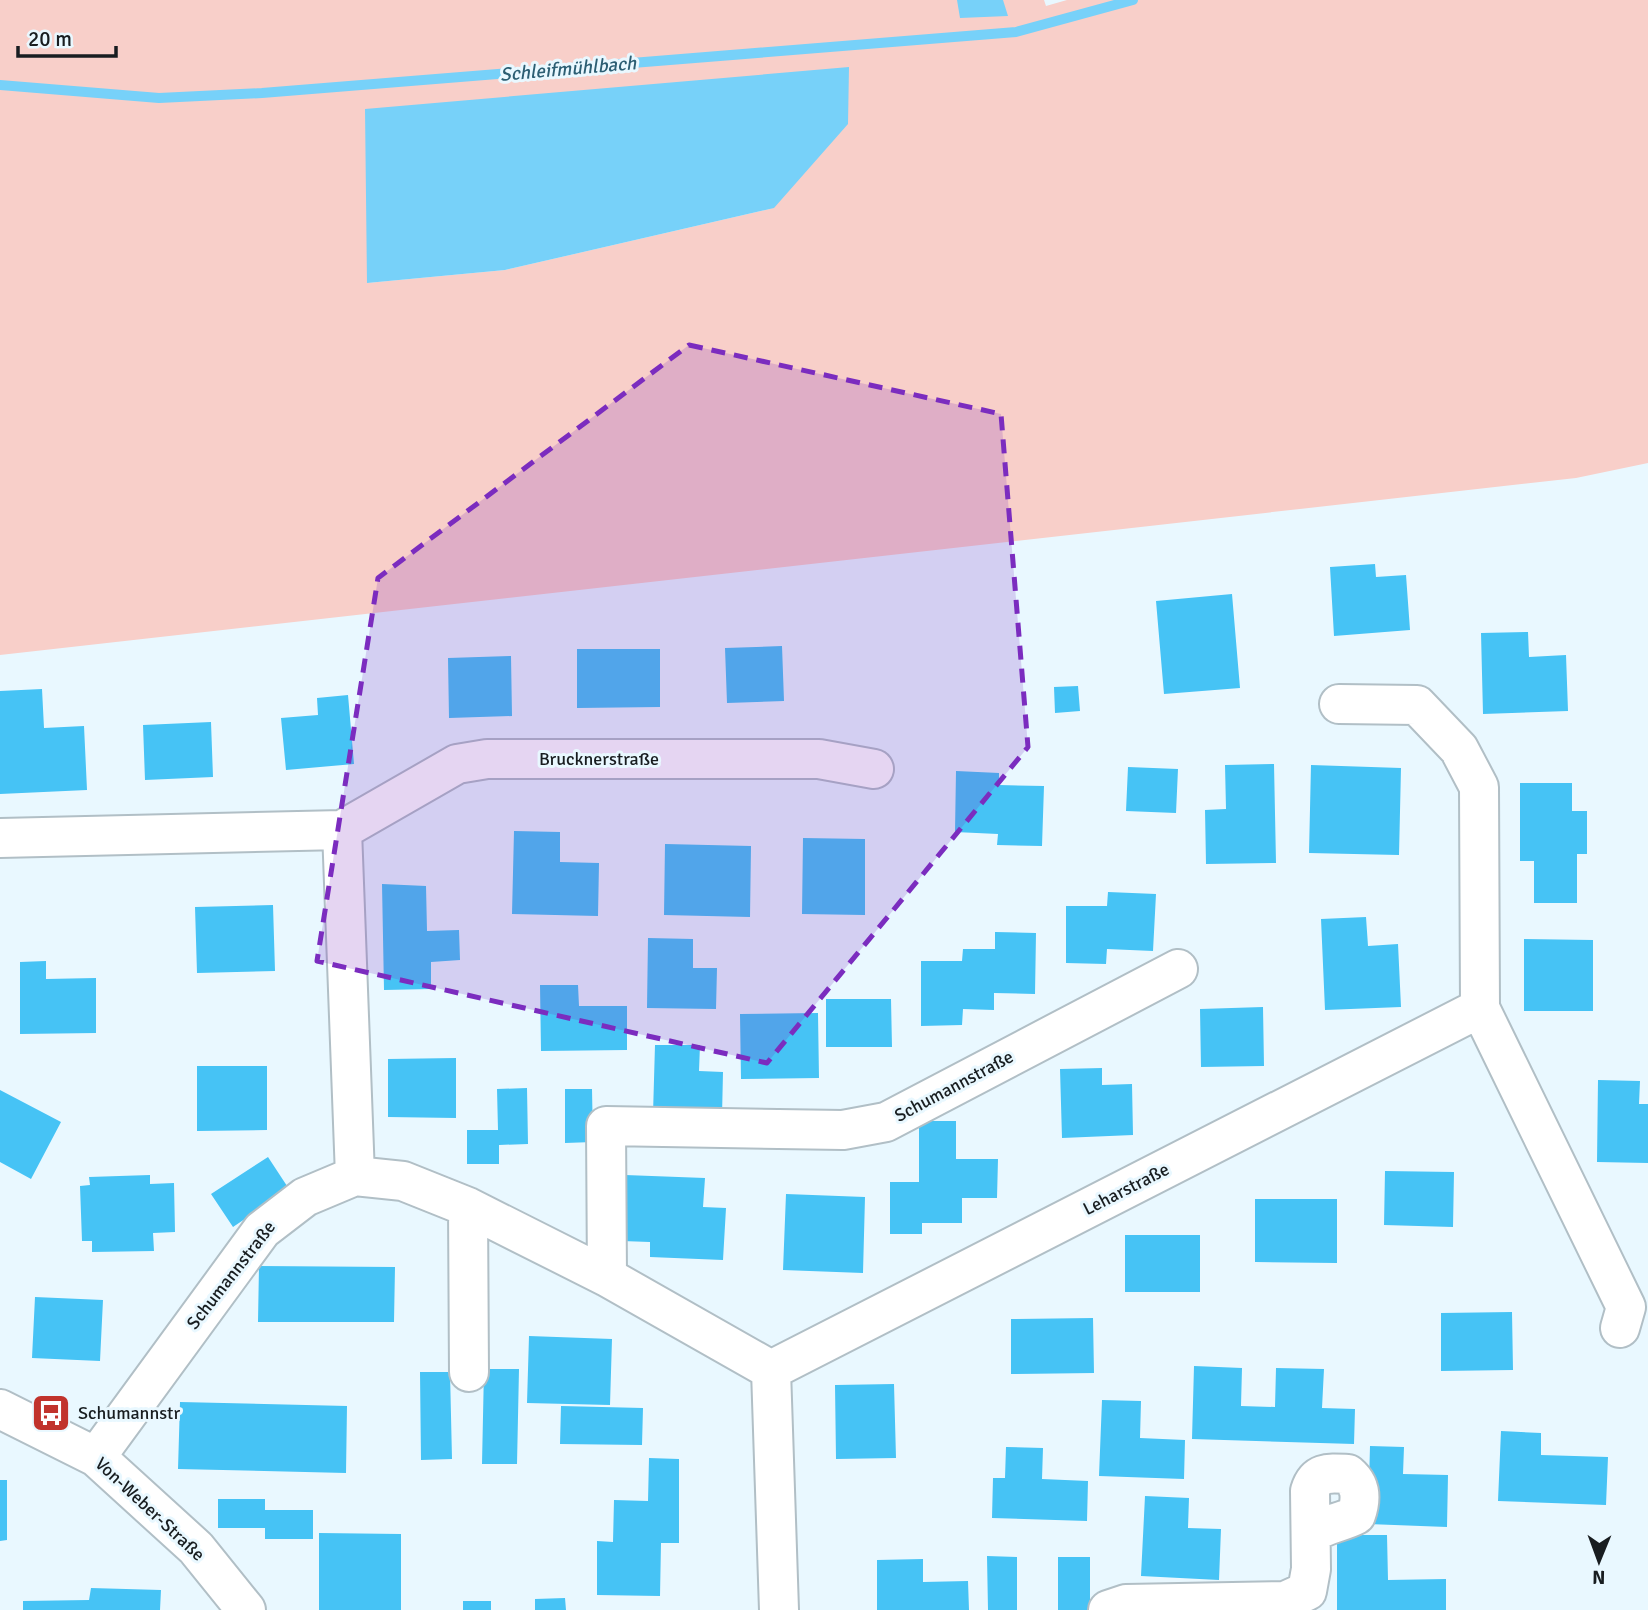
<svg xmlns="http://www.w3.org/2000/svg" width="1648" height="1610" font-family="Signika,sans-serif">
  <style>
    .green { fill: #f8cfc9; fill-rule: evenodd }
    .water { fill: #77d1f9 }
    .lines { fill: none; stroke-linecap: round; stroke-linejoin: round }
    .stream { stroke: #77d1f9; stroke-width: 10 }
    .building { fill: #46c3f5 }
    .minor-casing { stroke: #b1bfc6; stroke-width: 42 }
    .minor { stroke: #fff; stroke-width: 38 }
    .marked { fill: #7b2cbf; fill-opacity: 0.2; stroke: #7b2cbf; stroke-width: 5; stroke-dasharray: 14 9; stroke-linejoin: round }
    .labels { text-anchor: middle; stroke-width: 6; stroke-linejoin: round; paint-order: stroke }
    .street-label { font-size: 18px; fill: #181d20; stroke: #e9f8ff }
    .poi-label { font-size: 18px; fill: #181d20; stroke: #e9f8ff; text-anchor: start }
    .water-label { font-size: 19px; font-style: italic; fill: #2c5e73; stroke: #e9f8ff }
  </style>
  <rect width="100%" height="100%" fill="#e9f8ff"/>
  <path class="green" d="M0 0H1044L1046 6 1067 0H1648V463L1576 478 0 655ZM774 208 505 270 367 283Z"/>
  <path class="water" d="M957 0H1003L1008 16 960 18Z
    M849 67 848 124 774 208 505 270 367 283 365 109Z"/>
  <g class="lines">
    <path class="stream" d="M0 85 159 98 262 93 1016 32 1133 0"/>
  </g>
  <path class="building" d="M1375 564 1376 577 1406 575 1410 630 1334 636 1330 567Z
    M1232 594 1240 688 1164 694 1156 601Z
    M1528 632 1529 657 1566 655 1568 711 1483 714 1481 633Z
    M782 646 784 701 727 703 725 648Z
    M577 649H660V707L577 708Z
    M511 656 512 716 449 718 448 658Z
    M1078 686 1080 711 1055 713 1054 687Z
    M42 689 44 728 84 726 87 790 0 794V691Z
    M348 695 354 764 286 770 281 718 318 715 317 698Z
    M211 722 213 777 145 780 143 725Z
    M1274 764 1276 863 1206 864 1205 810 1226 809 1225 765Z
    M1311 765 1401 768 1399 855 1309 853Z
    M1128 767 1178 769 1176 813 1126 811Z
    M956 771 999 773V785L1044 786 1042 846 997 845 998 834 955 832Z
    M1520 783H1572V811H1587V854H1577V903H1534V861H1520Z
    M514 831 560 832V862L599 863 598 916 512 914Z
    M803 838 865 839V915L802 914Z
    M665 844 751 846 750 917 664 915Z
    M382 884 426 886 427 931 459 930 460 960 431 962V989L384 990Z
    M1108 892 1156 894 1153 951 1107 949 1106 964 1066 963V906H1107Z
    M273 905 275 971 197 973 195 907Z
    M1366 917 1368 946 1398 944 1401 1007 1325 1010 1321 919Z
    M995 932 1036 933 1035 994 994 993V1010L963 1009 962 1025 921 1026V961H962L963 949H995Z
    M648 938 693 939V968H717L716 1009 647 1008Z
    M1524 939 1593 940V1011H1524Z
    M46 961V979L96 978V1033L20 1034V962Z
    M540 985H578L579 1006H627V1050L541 1051Z
    M826 999H891L892 1047H826Z
    M1263 1007 1264 1066 1201 1067 1200 1009Z
    M818 1013 819 1078 741 1079 740 1014Z
    M655 1045H700L699 1071 723 1072 722 1116 653 1114Z
    M456 1058V1118L388 1117V1059Z
    M197 1066H267V1130L197 1131Z
    M1102 1068V1085L1132 1084 1133 1135 1062 1138 1060 1069Z
    M1598 1080 1640 1081 1639 1104H1648V1163L1597 1162Z
    M527 1088 528 1144 499 1145V1164H467V1130H498L497 1089Z
    M565 1089H592L593 1142 565 1143Z
    M0 1090 61 1122 31 1179 0 1162Z
    M919 1121H956V1159H998L997 1198H962V1223H922V1234H890V1182H919Z
    M268 1157 289 1189 233 1227 211 1194Z
    M1385 1171 1454 1172 1453 1227 1384 1225Z
    M150 1175V1184L174 1183 175 1232 153 1233 154 1251 92 1252V1241H82L80 1186 90 1185 89 1177Z
    M625 1175 705 1178 703 1207 726 1208 723 1260 650 1257V1242L622 1241Z
    M786 1194 865 1197 863 1273 783 1270Z
    M1255 1199H1337V1263L1255 1262Z
    M1125 1235H1200V1292H1125Z
    M259 1266 395 1267 394 1322H258Z
    M35 1297 103 1300 100 1361 32 1358Z
    M1512 1312 1513 1370 1441 1371V1313Z
    M1093 1318 1094 1373 1011 1374V1319Z
    M529 1336 612 1339 610 1405 527 1403Z
    M1194 1366 1242 1368 1241 1406 1275 1407 1276 1368 1324 1369 1322 1408 1355 1409 1354 1444 1192 1439Z
    M484 1369H519L517 1464H482Z
    M420 1372H450L452 1459 421 1460Z
    M894 1384 896 1458 836 1459 835 1385Z
    M1102 1400 1141 1401 1140 1438 1185 1440 1184 1479 1099 1476Z
    M180 1402 347 1406 346 1473 178 1469Z
    M561 1406 643 1408 642 1445 560 1444Z
    M1501 1431 1541 1433V1455L1608 1457 1606 1505 1498 1501Z
    M1370 1446 1404 1447 1403 1474 1448 1475 1447 1527 1368 1524Z
    M1006 1447 1043 1448 1042 1479 1088 1481 1087 1521 992 1518 993 1478H1005Z
    M649 1458 679 1459V1543H661L660 1596 597 1595V1541L613 1542 614 1500 648 1501Z
    M0 1480H7V1540L0 1541Z
    M1145 1496 1189 1498 1188 1528 1221 1529 1219 1580 1141 1576Z
    M218 1499H265V1510H313V1539H265V1528H218Z
    M319 1533 401 1534V1610H319Z
    M1337 1535H1387L1388 1580 1446 1579V1610H1337Z
    M987 1556 1017 1557V1610H988Z
    M1058 1557H1090V1610H1058Z
    M923 1559V1582L968 1581 969 1610H877V1560Z
    M91 1588 161 1590 160 1610H23V1601L89 1600Z
    M565 1598 566 1610H535V1599Z
    M463 1601H491V1610H463Z"/>
  <g class="lines">
    <g class="minor-casing">
      <path id="minor" d="M1339 704 1417 705 1459 749 1479 787 1480 1008
        M342 830 457 764 487 759H819L874 769
        M0 838 342 830 355 1176
        M468 1207 469 1372
        M607 1277 606 1126 843 1130 886 1122 1178 969
        M771 1370 1480 1008 1626 1307 1620 1328
        M0 1409 96 1457 196 1548 246 1610
        M96 1457 262 1230 305 1197 355 1176 403 1181 468 1207 607 1277 771 1370 779 1610
        M1108 1610 1126 1604 1285 1601 1307 1591 1311 1569 1310 1491C1316 1471 1329 1473 1348 1474 1361 1485 1362 1498 1356 1515 1341 1523 1323 1524 1311 1535"/>
    </g>
    <use href="#minor" class="minor"/>
  </g>
  <path class="marked" d="M689 345 1001 414 1028 747 767 1063 317 961 378 578Z"/>
  <defs>
    <g id="bus-square" transform="scale(2.0125)"><rect x="-9" y="-9" width="18" height="18" rx="4" fill="#c1332c" stroke="#e9f8ff"/><path d="M-5-6H5V4H4V6H2V4H-2V6H-4V4H-5ZM-3.5-4V0h7V-4ZM-3.5 1.2v1.5H-2V1.2ZM2 1.2v1.5H3.5V1.2Z" fill="#fff"/></g>
  </defs>
  <g fill-rule="evenodd">
    <use href="#bus-square" x="51" y="1413"/>
  </g>
  <g class="labels">
    <g class="street-label">
      <text x="599" y="765">Brucknerstraße</text>
      <text transform="translate(954 1086) rotate(-28)" y="6">Schumannstraße</text>
      <text transform="translate(1126 1189) rotate(-27)" y="6">Leharstraße</text>
      <text transform="translate(231 1275) rotate(-52)" y="6">Schumannstraße</text>
      <text transform="translate(150 1509) rotate(43)" y="6">Von-Weber-Straße</text>
    </g>
    <g class="poi-label">
      <text x="78" y="1419">Schumannstr</text>
    </g>
    <g class="water-label">
      <text transform="translate(568 68) rotate(-5)" y="7">Schleifmühlbach</text>
    </g>
  </g>
  <g transform="translate(1599 1561) rotate(181)" stroke="#e9f8ff" stroke-width="5" paint-order="stroke">
  <path d="M0-5L12 26L0 18L-12 26Z" fill="#181d20"/>
  <text y="-10" font-size="19" font-weight="bold" text-anchor="middle" fill="#181d20">N</text>
  </g>
  <path d="M18 46v10h98v-10" fill="none" stroke="#181d20" stroke-width="3.5"/>
  <text x="28" y="46" font-size="21" fill="#181d20" stroke="#e9f8ff" stroke-width="5" paint-order="stroke">20 m</text>
</svg>
